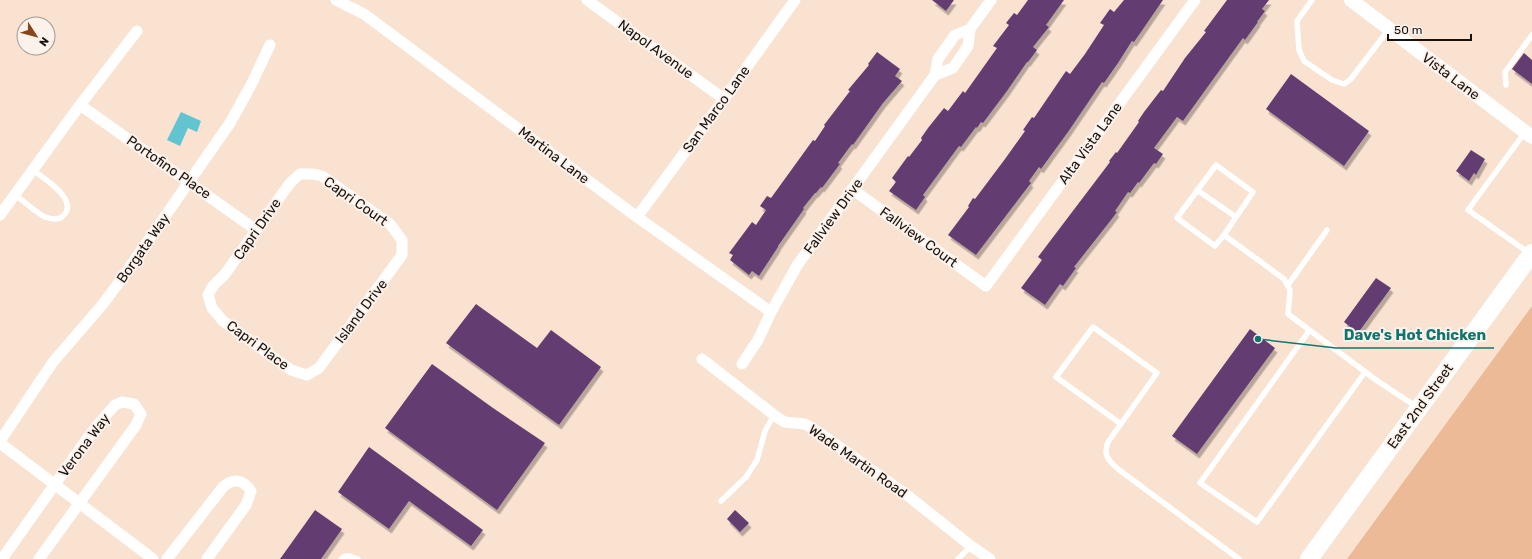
<svg xmlns="http://www.w3.org/2000/svg" width="1532" height="559" font-family="Rubik,sans-serif">
  <style>
    .green { fill: #edba97 }
    .water { fill: #62c4d0 }
    .building { fill: #633e71; filter: url(#shadow) }
    .lines { fill: none; stroke-linecap: round; stroke-linejoin: round }
    .service { stroke: #fff; stroke-width: 5.5 }
    .minor { stroke: #fff; stroke-width: 11 }
    .tertiary { stroke: #fff; stroke-width: 14 }
    .primary { stroke: #fff; stroke-width: 18 }
    .labels { text-anchor: middle; stroke-width: 4; stroke-linejoin: round; paint-order: stroke }
    .street-label { font-size: 14px; fill: #19110b; stroke: #fcf2ec }
    .leader { fill: none; stroke: #0f766e; stroke-width: 1.5 }
    .callout-dot { fill: #0f766e; stroke: #fcf2ec; stroke-width: 1.5 }
    .callout-label { font-size: 15px; text-anchor: middle; font-weight: bold; fill: #0f766e; stroke: #fcf2ec; stroke-width: 4; stroke-linejoin: round; paint-order: stroke }
  </style>
  <defs>
    <filter id="shadow"><feDropShadow dx="2.5" dy="4.5" stdDeviation="0" flood-color="#0004"/></filter>
  </defs>
  <rect width="100%" height="100%" fill="#fae2d1"/>
  <path class="green" d="M1532 306V559H1347Z"/>
  <path class="water" d="M181 112 201 121 197 132 188 128 180 146 167 140Z"/>
  <path class="building" d="M932 0H954L946 11Z
    M1028 0H1064L1046 25 1049 27 1033 47 1037 50 1028 62H1027L1007 91 983 123 981 122 977 128 976 127 961 147 959 146 923 195 925 197 916 210 889 191 896 182 892 178 908 156 909 157 922 140 921 138 928 128 944 108 948 111 963 91 965 93 997 48 993 46 1009 25 1006 23 1014 13 1017 15Z
    M1124 0H1163L1141 32 1134 42 1132 41 1118 63 1104 83 1102 82 1068 132 1041 169 1039 167 1029 181 1031 183 976 255 948 235 969 207 968 206 973 198 975 199 1005 159 1025 131 1023 130 1032 117 1034 118 1066 71 1070 74 1085 54 1104 25 1100 23 1110 9 1114 12Z
    M1227 0H1269L1262 9 1265 11 1257 22H1258L1245 40 1243 38 1183 121 1177 117 1154 148 1163 154 1156 164 1154 163 1139 183 1138 182 1130 193 1128 192 1115 211 1117 212 1111 220 1074 267 1076 268 1063 286 1060 284 1045 305 1021 288 1042 260 1038 257 1110 162 1109 161 1116 152 1117 153 1139 122 1138 121 1144 112 1161 90 1163 91 1185 58 1206 32 1204 31Z
    M877 52 900 69 895 76 902 81 883 103 853 145 852 144 838 163 840 164 822 188 821 187 816 193H815L803 208 804 209 778 246V247L759 276 752 271 749 275 730 260 733 255 729 253 752 222 756 225 766 210 760 206 767 196 771 198 813 140 815 141 825 126 824 125 850 91 848 90 869 65 868 64Z
    M1524 53 1532 60V84L1512 69Z
    M1291 74 1369 131 1344 166 1266 109Z
    M1471 150 1485 159 1476 175 1474 173 1469 181 1456 171Z
    M1376 278 1391 288 1358 333 1344 322Z
    M476 304 537 348 551 330 601 367 559 425 446 343Z
    M1250 329 1275 348 1197 454 1172 436Z
    M432 364 493 408 545 443 497 510 385 428Z
    M369 447 483 530 471 546 409 501 389 529 338 492Z
    M315 510 342 529 321 559H280Z
    M735 510 749 523 740 532 727 519Z"/>
  <g class="lines">
    <path class="service" d="M1312 0 1297 21 1299 50 1304 61 1332 80 1344 84 1350 80 1389 29
      M1506 85 1505 72 1532 35
      M1525 132 1468 210 1529 253
      M1197 190 1236 217
      M15 195C24 201 36 213 45 217 51 219 59 220 63 216 80 200 44 179 33 170
      M1224 235 1253 192 1216 165 1177 218 1215 246 1224 235 1284 279 1290 290 1288 314 1376 380 1417 407
      M1288 285 1327 230
      M1309 331 1200 483 1257 522 1365 372
      M1121 424 1056 377 1093 327 1157 373 1108 442C1103 455 1108 460 1118 469L1239 559
      M721 501 746 477 757 460 765 431 774 415
      M341 559 345 556H350L358 559
      M958 559 971 546"/>
    <path class="minor" d="M336 0 364 14 637 217 771 312
      M587 0 724 99
      M935 75 953 68 968 46 970 29 991 0
      M80 105 256 230
      M300 174H313L322 176 390 224 402 240V255L319 368 307 375 291 370 223 321 212 308 208 295 213 286 225 274 290 183Z
      M852 189 986 286 1195 0
      M0 215 80 105 137 31
      M637 217 724 99 795 0
      M702 359 778 418 785 422 805 424 814 429 907 495 971 546 990 559
      M742 364 758 340 771 312 798 264 935 75 938 59 955 35 970 29
      M0 441 53 362 103 304 120 281 230 123 251 85 270 45
      M0 443 153 559
      M2 559 94 429 115 405 122 402 134 404 141 414 136 425 39 559
      M167 559 223 487C233 478 243 479 251 491L246 505 207 559"/>
    <path class="tertiary" d="M1351 0 1532 137"/>
    <path class="primary" d="M1309 559 1532 253"/>
  </g>
  <g class="labels">
    <g class="street-label">
      <text transform="translate(656 49) rotate(36)" y="5">Napol Avenue</text>
      <text transform="translate(1451 76) rotate(37)" y="5">Vista Lane</text>
      <text transform="translate(716 109) rotate(-54)" y="5">San Marco Lane</text>
      <text transform="translate(1090 143) rotate(-54)" y="5">Alta Vista Lane</text>
      <text transform="translate(554 155) rotate(37)" y="5">Martina Lane</text>
      <text transform="translate(169 167) rotate(35)" y="5">Portofino Place</text>
      <text transform="translate(356 201) rotate(35)" y="5">Capri Court</text>
      <text transform="translate(833 216) rotate(-54)" y="5">Fallview Drive</text>
      <text transform="translate(257 229) rotate(-55)" y="5">Capri Drive</text>
      <text transform="translate(919 237) rotate(36)" y="5">Fallview Court</text>
      <text transform="translate(143 248) rotate(-55)" y="5">Borgata Way</text>
      <text transform="translate(361 311) rotate(-53)" y="5">Island Drive</text>
      <text transform="translate(258 345) rotate(36)" y="5">Capri Place</text>
      <text transform="translate(1420 406) rotate(-54)" y="5">East 2nd Street</text>
      <text transform="translate(84 445) rotate(-53)" y="5">Verona Way</text>
      <text transform="translate(858 461) rotate(35)" y="5">Wade Martin Road</text>
    </g>
  </g>
  <path class="leader" d="M1258 339L1336 348H1494"/>
  <circle class="callout-dot" cx="1258" cy="339" r="4"/>
  <g class="callout-label">
    <text x="1415" y="340">Dave's Hot Chicken</text>
  </g>
  <g transform="translate(36 36) rotate(126)"><circle r="19" fill="#fcf2ec" stroke="#a19892"/>
  <path d="M0-3L7 15L0 10L-7 15Z" fill="#8a451d"/>
  <text y="-6" font-size="11" font-weight="bold" text-anchor="middle" fill="#19110b">N</text>
  </g>
  <path d="M1388 34v6h83v-6" fill="none" stroke="#19110b" stroke-width="2"/>
  <text x="1394" y="34" font-size="12" fill="#19110b" stroke="#fcf2ec" stroke-width="3" paint-order="stroke">50 m</text>
</svg>
